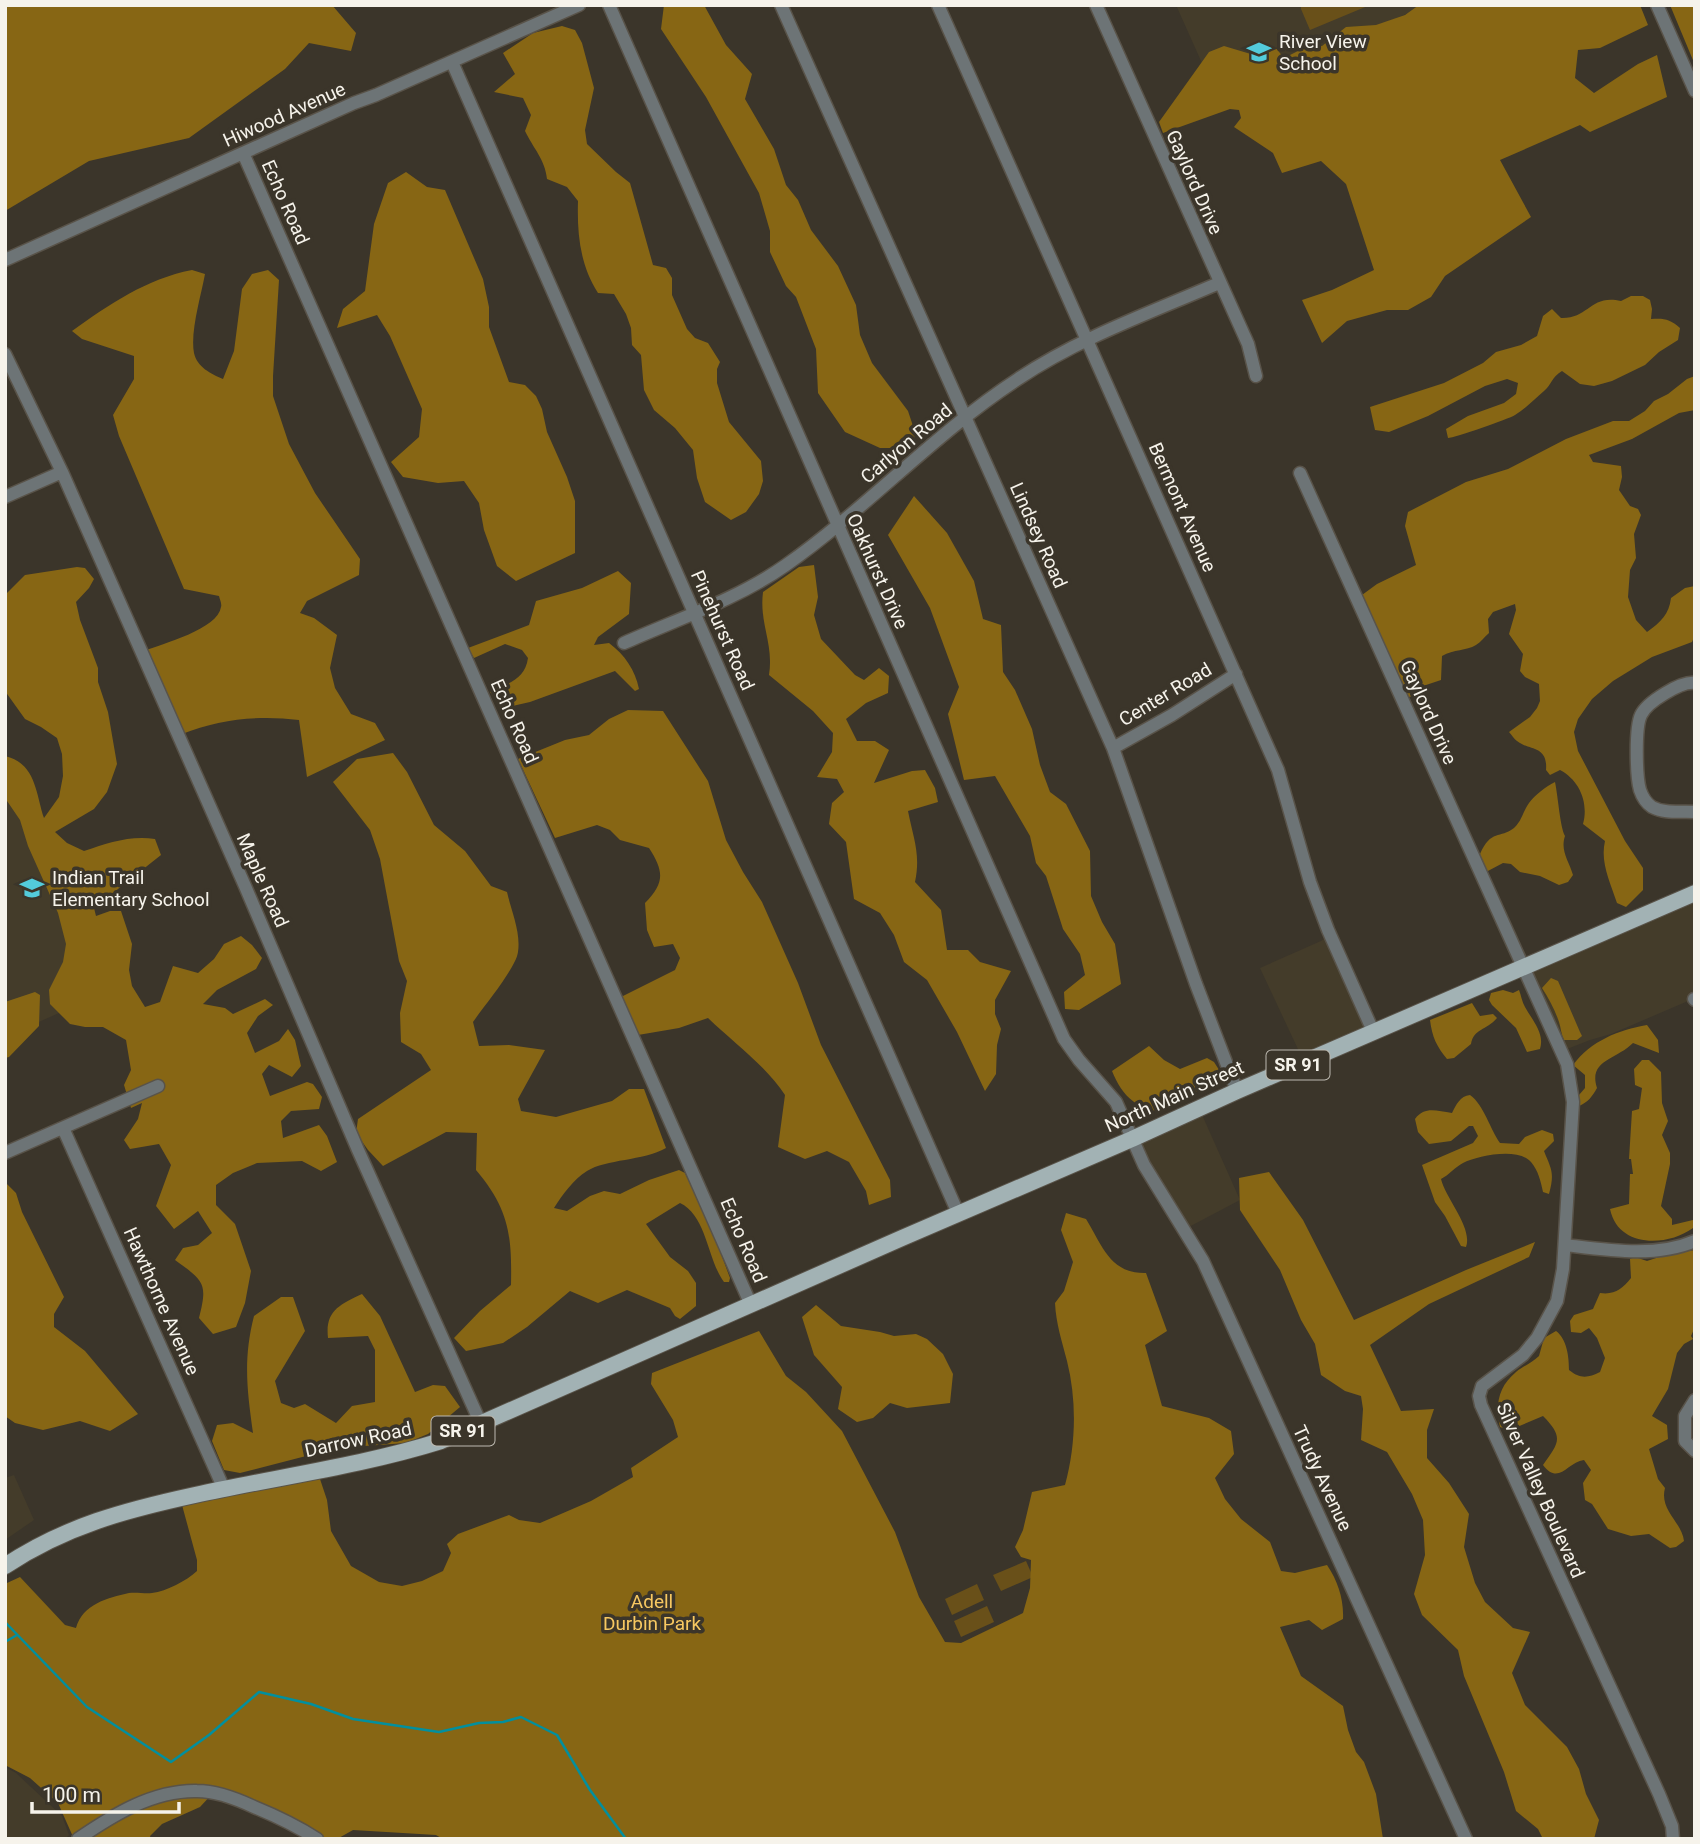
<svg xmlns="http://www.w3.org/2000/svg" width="1700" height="1844" font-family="Roboto,sans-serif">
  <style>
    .built { fill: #443c2a }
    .green { fill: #695019 }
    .forest { fill: #876614 }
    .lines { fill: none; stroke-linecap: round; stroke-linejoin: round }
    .stream { stroke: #028f9e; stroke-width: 2.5 }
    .minor-casing { stroke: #595349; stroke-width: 15 }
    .major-casing { stroke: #595349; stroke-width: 18 }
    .minor { stroke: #6d7476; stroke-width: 12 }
    .major { stroke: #a2b2b4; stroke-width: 16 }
    .labels { text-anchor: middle; stroke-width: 7; stroke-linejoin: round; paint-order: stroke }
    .shield { fill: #3b352a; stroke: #bebab1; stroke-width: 2 }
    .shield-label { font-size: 18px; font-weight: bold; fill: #f6f3eb }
    .poi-label { font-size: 19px; fill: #f6f3eb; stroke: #3b352a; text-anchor: start }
    .street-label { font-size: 19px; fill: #f6f3eb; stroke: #3b352a }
    .park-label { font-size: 19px; fill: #f7c861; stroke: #3b352a }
  </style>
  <rect width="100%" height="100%" fill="#3b352a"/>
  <path class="built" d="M1176 5H1426L1218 99Z
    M5 784 104 993 5 1037Z
    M1695 893V998L1611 1034 1590 1040 1562 1051 1523 967Z
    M1330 935 1373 1031 1304 1062 1260 968 1321 941Z
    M1199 1108 1240 1200 1185 1229 1132 1139Z
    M14 1475 34 1520 5 1540V1478Z
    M5 1767 16 1773 62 1816 69 1835 65 1839H5Z"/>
  <path class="green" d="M1301 5H1370L1310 30 1301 9Z
    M1026 1561 1033 1577 1001 1591 993 1575Z
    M977 1584 984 1600 952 1615 945 1599Z
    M987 1606 994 1622 961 1637 954 1621Z"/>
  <path class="forest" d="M5 5H332L356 33 351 51 309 43 285 69 189 138 89 161 5 211Z
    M664 5H704L726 45 752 74 745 99 774 149 786 185 798 200 811 230 838 266 856 305 860 335 872 363 908 411 916 435 908 448H880L845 432 818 393 816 349 796 297 786 286 770 252V231L759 193 706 97 661 29Z
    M1419 5H1640L1648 25 1600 48 1578 50 1575 78 1594 93 1638 64 1657 55 1667 97 1590 132 1580 125 1500 160 1531 217 1445 276 1431 297 1408 310H1387L1347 321 1322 343 1302 300 1332 290 1374 270 1346 184 1321 161 1282 173 1273 153 1234 127 1241 118 1239 110 1230 109 1163 133 1159 122 1209 52 1224 46 1254 55 1275 47 1284 58 1310 45 1322 46 1346 27 1376 25 1405 15Z
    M1670 5H1695V65Z
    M562 26 575 30 582 43 594 88 585 130 587 144 616 172 630 183 653 265 666 268 672 278V295L687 329 695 338 708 343 720 362 717 369V383L729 422 761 461 763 481 759 494 746 512 731 520 705 502 697 478 693 450 675 428 654 410 644 390 641 355 632 345 631 328 626 314 614 294 598 293C580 265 577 234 578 201L567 187 547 179C545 159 533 148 525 131L531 115 523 98 494 92 515 74 503 53 533 33Z
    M406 172 427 187 445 190 483 279 489 307V327L509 382 525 385 536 396 542 409 547 432 567 477 575 501V553L516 581 497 566 484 530 479 503 464 481 438 483 403 477 391 462 419 437 422 409 390 336 377 315 337 328 343 309 365 291 374 224 388 183Z
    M192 270 205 274C201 296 190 332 194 353 197 367 211 374 223 379L234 351 242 289 252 274 268 270 279 280 273 376V396L289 444 315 493 360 559 359 575 307 601 300 613 314 618 337 635 330 668 335 688 351 714 375 723 385 740 307 777 299 720C259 715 219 719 182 734L144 651C162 644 218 629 221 607 222 604 220 600 219 596L184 589 119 436 113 415 134 379V356L82 339 72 331C110 304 146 279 192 270Z
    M1631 296H1643L1650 300 1652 309 1651 319C1664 318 1670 319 1680 328L1678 340 1659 352 1645 365 1612 381 1594 386 1580 384 1562 371C1551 378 1552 384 1544 391 1535 399 1525 409 1515 415 1509 419 1454 438 1448 438L1446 429 1468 416 1504 403 1516 394 1518 383 1507 379 1485 386 1428 416 1389 432 1375 430 1370 407 1444 383 1483 363 1496 352 1521 345 1537 336 1543 316 1552 309 1561 318C1589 319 1590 294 1621 301Z
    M1695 376V410L1679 413 1632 439 1589 455 1593 462 1621 466 1622 477 1619 490 1630 506 1638 509 1641 515 1634 534 1636 558 1630 570 1628 597 1636 620 1647 632C1661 622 1669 614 1671 598L1685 588 1695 586V635L1692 642 1652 657 1613 681 1592 699 1578 719 1574 732 1578 751 1625 841 1643 868V890L1626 907 1617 903C1610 882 1600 862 1605 841L1583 824C1589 802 1579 780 1560 770L1550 775 1546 770C1548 745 1529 751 1517 741 1514 739 1512 735 1509 732L1530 717 1537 708 1540 701 1539 684 1525 677 1520 671 1523 654 1509 634 1516 610 1515 604 1493 612 1488 619 1489 633C1484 637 1481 642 1476 645 1466 651 1454 649 1442 656L1441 680 1423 686 1416 696 1408 697 1400 686 1362 595 1377 584 1416 565 1405 526 1408 512 1466 482 1508 469 1566 439 1613 421H1629L1645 411 1654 401 1668 394 1687 379Z
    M914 496 947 533 974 581 983 619 1001 625 1003 672 1015 690 1032 729 1040 765 1050 792 1066 804 1090 851 1091 896 1102 922 1115 944 1121 984 1079 1010 1065 1009 1064 992 1085 975 1080 954 1063 929 1046 876 1036 863 1030 836 995 776 964 780 948 714 959 687 930 608 888 535Z
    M814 565 818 597 814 615 821 639 855 675 864 680 879 668 889 676 888 693 866 703 846 719 857 741H875L889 750 874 783 912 771 925 770 935 788 938 802 908 811C913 837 921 854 915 882L941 910 947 950H968L980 962 1011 971 995 1000V1014L1001 1029 997 1045 996 1074 985 1091 957 1032 927 980 904 962 894 935 880 913 854 899 846 842 829 824 832 803 844 792 837 779 817 777 832 752 833 733 813 711 769 675C774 643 759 624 763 592L799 567Z
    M77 567 85 568 94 579 89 588 76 602 80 620 98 668V682L108 712 117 764 107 792 94 809 55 832 67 843 84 851C107 843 131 835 155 839L161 855 94 908 96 916 110 911H121L132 944 129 970 132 986 145 1007 160 1002 173 966 198 973 214 959 224 944 241 936 252 945 262 958 256 969 217 990 203 1004 225 1008 233 1014 265 999 273 1005 258 1016 247 1033 255 1053 279 1041 288 1029 295 1040 301 1066 292 1077 269 1065 262 1074 270 1096 307 1082 313 1084 322 1097 319 1109 291 1111 281 1121 283 1138 319 1125 327 1136 337 1162 321 1171 302 1161 257 1163 233 1173 216 1185V1205L235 1224 251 1271 245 1303 236 1327 213 1334 199 1318C208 1283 204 1281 175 1260L183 1248 198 1245 212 1233 198 1211 174 1229 156 1206 171 1165 159 1144 130 1149 124 1140 138 1119 142 1103 131 1108 124 1085 131 1070 126 1040 103 1027H85L70 1024 50 1004 49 990 63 962 66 944 58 913 28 846 20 820 5 798V756C36 763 36 794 44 818L59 797 63 776 62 754 57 738 41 727 25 719 5 691V595L25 575Z
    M618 571 631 583 629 614 598 637 594 645 609 643C625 655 635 670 639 689L635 691 615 671 530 702 503 708 490 692C508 683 525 680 528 658L522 650 505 644 474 658 468 648 529 625 536 601 582 588Z
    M628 710 663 711 708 781 726 840 743 872 762 902 798 983 821 1045 890 1180 891 1197 869 1205 866 1191 849 1162 827 1151 805 1159 778 1147 785 1095C766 1066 734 1043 708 1018L679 1028 638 1035 621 997 675 970 680 958 673 944 654 947 647 930 645 903C665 883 664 871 649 848L620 840 610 830 597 825 555 838 518 759 565 740 589 735 609 719Z
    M393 753 407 772 434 825 465 851 491 886 507 892C511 910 521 932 518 952 516 968 484 1006 473 1022L479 1046 509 1045 545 1050 518 1099 521 1111 556 1117 612 1101 629 1089H644L666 1148C643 1161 606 1159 587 1171 573 1180 563 1194 554 1208L567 1211 590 1196 604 1191 620 1194 649 1180 679 1170 685 1173 713 1232 730 1278 729 1282H724C707 1259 707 1216 680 1203L646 1224 670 1257 688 1271 696 1283V1306L680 1319 675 1316 670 1308 627 1290 598 1303 570 1291 527 1327 503 1343 466 1351 454 1338 480 1311 511 1285C512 1235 509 1209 476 1170L477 1133 446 1132 383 1166 368 1150 356 1133 358 1119 431 1070 421 1054 401 1042 400 1013 407 981 399 961 380 859 370 830 333 782 357 759Z
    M1555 782C1558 796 1560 827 1565 836 1560 851 1569 861 1573 875L1568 882 1559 885 1540 876 1520 872 1511 864 1503 863 1486 872 1480 854C1491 829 1500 839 1514 828 1522 821 1523 811 1529 803 1535 795 1545 787 1555 782Z
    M1551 978 1558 981 1580 1032 1582 1036 1577 1040H1564C1561 1034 1561 1028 1559 1022 1555 1010 1549 999 1542 988Z
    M1503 990 1513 993 1519 990C1521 995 1522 1002 1525 1007 1532 1020 1545 1033 1540 1049L1527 1052 1516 1028 1492 1005 1489 1000 1491 993Z
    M35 992 40 995 39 1026 9 1057 5 1058V1002Z
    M1472 1003 1480 1016 1493 1014 1497 1018C1486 1031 1474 1028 1471 1044L1454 1058 1447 1059C1437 1047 1432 1037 1430 1020Z
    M1647 1025 1658 1040 1659 1053 1633 1043C1616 1060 1588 1060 1597 1088 1592 1097 1588 1102 1579 1106V1095L1585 1088V1075L1573 1065C1591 1041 1618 1030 1647 1025Z
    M1149 1046 1164 1060 1180 1069 1207 1058 1214 1062 1221 1073 1218 1081C1208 1086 1198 1091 1188 1096 1166 1109 1158 1118 1134 1102 1123 1094 1117 1083 1112 1071Z
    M1642 1060H1649L1661 1072 1662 1103 1668 1121 1662 1135 1670 1153V1164L1661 1206 1672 1219V1225L1693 1220 1695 1222 1693 1228C1667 1247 1618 1248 1610 1209L1629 1204 1630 1174H1633L1631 1159H1629L1632 1111 1639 1109 1642 1088 1635 1085 1634 1069Z
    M1470 1095C1484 1105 1490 1129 1500 1143L1519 1144 1525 1137 1542 1130 1553 1134 1554 1141 1544 1151C1551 1169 1555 1172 1549 1194L1543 1192C1541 1182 1538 1170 1531 1162 1518 1147 1477 1156 1463 1163 1455 1167 1449 1175 1441 1179 1446 1199 1473 1228 1466 1247L1461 1246 1445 1216 1435 1202 1422 1165 1473 1143 1478 1136 1473 1126H1469L1451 1141 1429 1144 1418 1132 1415 1119C1425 1106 1436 1111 1452 1113 1456 1105 1460 1096 1470 1095Z
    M1269 1172 1303 1220 1354 1320 1466 1270 1535 1242 1529 1257 1429 1304 1370 1345 1401 1411 1434 1409 1427 1430V1458L1449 1483 1469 1514 1464 1547 1475 1583 1485 1602 1513 1628 1530 1632 1512 1673 1525 1705 1567 1747 1579 1769 1586 1794 1599 1820 1594 1839H1543L1538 1829 1516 1811 1504 1772 1464 1676 1458 1650 1422 1615 1414 1594 1425 1555 1423 1520 1412 1494 1387 1452 1361 1440 1363 1409 1361 1396 1345 1391 1321 1375 1315 1344 1301 1320 1280 1270 1240 1210 1239 1178Z
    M5 1182 16 1193 22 1212 64 1297 54 1314V1327L85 1351 138 1414 110 1431 80 1421 43 1430 15 1423 5 1416Z
    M1066 1213 1086 1219C1102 1245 1110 1274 1146 1273L1167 1331 1145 1345 1162 1406 1209 1418 1231 1431 1234 1454 1215 1478 1225 1499 1241 1519 1270 1542 1281 1571 1295 1573 1327 1565C1338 1581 1344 1600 1343 1619L1322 1630 1309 1620 1280 1627 1301 1676 1343 1706 1348 1730 1356 1752 1364 1762 1376 1794 1383 1839H443L436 1835 353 1830 337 1839H317L213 1793 200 1807 162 1824 150 1836 151 1839H74L58 1803 30 1778 5 1765 7 1583 20 1577 65 1625 76 1628C83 1604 107 1598 129 1593 137 1592 145 1594 152 1593 167 1591 186 1581 197 1571V1560L182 1505 317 1470 327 1500 331 1531 351 1566 379 1582 402 1586 422 1581 443 1571 451 1553 447 1544 458 1534 509 1515 519 1520 540 1523 591 1501 633 1477 631 1468 678 1437 673 1420 651 1384 652 1373 759 1331 786 1376 806 1392 842 1431 895 1532 919 1597 945 1642 961 1643 1023 1613 1030 1588 1031 1560 1021 1557 1015 1547 1023 1530 1032 1492 1065 1485C1076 1445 1077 1401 1067 1361 1062 1341 1056 1324 1055 1303L1064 1291 1073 1262 1061 1230Z
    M1695 1250V1327L1691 1336 1693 1339 1684 1344 1677 1353 1668 1389 1652 1416 1667 1425 1668 1439 1649 1449 1658 1479 1665 1488C1659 1510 1682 1522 1684 1541L1676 1547 1670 1548 1649 1534 1631 1536 1608 1529 1592 1504 1585 1500 1583 1483 1591 1470 1584 1460C1567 1462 1559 1486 1543 1465 1558 1443 1565 1438 1543 1416L1510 1430 1500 1427C1495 1405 1498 1387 1516 1372 1523 1366 1532 1363 1539 1356L1544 1338 1556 1331C1567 1339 1569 1357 1569 1370 1580 1379 1588 1378 1600 1372L1605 1358 1597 1338 1589 1328 1581 1333 1571 1332 1570 1321 1574 1315 1593 1309 1600 1293C1615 1295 1622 1289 1631 1278L1630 1259 1635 1257 1647 1261 1668 1254Z
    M362 1294 380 1316 415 1392 433 1385 445 1386 460 1407 428 1434 406 1443 337 1448 240 1473 224 1470 212 1441 217 1425 233 1423 253 1433C247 1390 243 1359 254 1316L281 1297H293L305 1331 275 1381 281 1403 294 1408 305 1404 336 1423 352 1406 375 1402V1350L368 1336 328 1338C325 1311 339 1305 362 1294Z
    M816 1305 841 1326 880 1332 894 1336 916 1334 927 1339 943 1354 953 1374 950 1403 907 1408 890 1403 873 1418 857 1422 838 1409 842 1387 814 1355 802 1317Z"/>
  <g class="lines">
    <path class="stream" d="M5 1622 87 1707 171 1762 209 1735 259 1692 311 1704 353 1719 439 1732 479 1723 503 1722 521 1717 557 1735 590 1790 626 1839
      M5 1642 17 1635"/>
    <g class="minor-casing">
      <path id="minor" d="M609 5 1064 1039 1079 1060 1116 1102 1144 1165 1203 1261 1466 1839
        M781 5 1113 748 1196 984 1237 1091
        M938 5 1278 770 1310 882 1328 930 1373 1031
        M1096 5 1248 344 1256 376
        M1657 5 1695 91
        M452 62 958 1213
        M243 153 751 1305
        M5 260 354 103 376 95 579 5
        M5 354 62 472 245 886 358 1150 481 1424
        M1300 473 1567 1064 1573 1102 1563 1269 1557 1301 1537 1338 1523 1355 1482 1386 1479 1396 1481 1405 1659 1794 1672 1826 1673 1839
        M5 497 62 472
        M624 643C678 619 738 599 786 565 867 508 935 433 1018 379 1079 338 1152 312 1219 283
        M1695 683C1681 681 1647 702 1641 715 1635 727 1636 776 1640 790 1642 796 1646 803 1652 807 1665 814 1681 811 1695 812
        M1113 748 1172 715 1236 674
        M1694 999 1695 1000
        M63 1128 224 1489
        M5 1153 158 1086
        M1565 1245C1607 1250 1656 1258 1695 1241
        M1695 1400 1685 1416V1441L1695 1451
        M78 1839C113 1815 153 1790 197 1791 216 1791 237 1799 254 1807 276 1816 297 1826 317 1839"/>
    </g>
    <g class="major-casing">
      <path id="major" d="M5 1566C65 1526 126 1510 195 1495 277 1477 361 1466 441 1441L902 1238 1132 1139 1237 1091 1695 893"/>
    </g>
    <use href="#minor" class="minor"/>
    <use href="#major" class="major"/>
  </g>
  <defs>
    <g id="school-bare" transform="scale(1.89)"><path d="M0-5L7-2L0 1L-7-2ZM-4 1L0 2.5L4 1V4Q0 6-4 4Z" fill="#53cbdb" stroke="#3b352a" stroke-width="2.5" paint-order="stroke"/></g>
  </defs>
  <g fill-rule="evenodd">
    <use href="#school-bare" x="1259" y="52"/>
    <use href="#school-bare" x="32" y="888"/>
  </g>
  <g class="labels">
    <g class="shield">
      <rect x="1266.5" y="1050.5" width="63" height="29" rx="5"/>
      <rect x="431.5" y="1416.5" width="63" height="29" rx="5"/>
    </g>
    <g class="shield-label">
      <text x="1298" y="1071">SR 91</text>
      <text x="463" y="1437">SR 91</text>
    </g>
    <g class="poi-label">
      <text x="1279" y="48">River View<tspan x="1279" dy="22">School</tspan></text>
      <text x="52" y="884">Indian Trail<tspan x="52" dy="22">Elementary School</tspan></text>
    </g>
    <g class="street-label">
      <text transform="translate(284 114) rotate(-24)" y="7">Hiwood Avenue</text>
      <text transform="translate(1195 182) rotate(66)" y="7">Gaylord Drive</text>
      <text transform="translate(286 202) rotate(66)" y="7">Echo Road</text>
      <text transform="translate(906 443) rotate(-40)" y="7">Carlyon Road</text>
      <text transform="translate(1183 507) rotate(66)" y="7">Bermont Avenue</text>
      <text transform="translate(1039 535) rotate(66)" y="7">Lindsey Road</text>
      <text transform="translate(878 571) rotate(66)" y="7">Oakhurst Drive</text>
      <text transform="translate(723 630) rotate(66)" y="7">Pinehurst Road</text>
      <text transform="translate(1165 694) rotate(-31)" y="7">Center Road</text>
      <text transform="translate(1429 712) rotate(66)" y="7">Gaylord Drive</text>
      <text transform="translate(515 721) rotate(66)" y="7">Echo Road</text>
      <text transform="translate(263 880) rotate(66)" y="7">Maple Road</text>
      <text transform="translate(1174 1096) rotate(-24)" y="7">North Main Street</text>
      <text transform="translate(744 1240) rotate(67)" y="7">Echo Road</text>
      <text transform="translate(162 1301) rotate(66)" y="7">Hawthorne Avenue</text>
      <text transform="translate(358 1439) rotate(-12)" y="7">Darrow Road</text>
      <text transform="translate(1323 1478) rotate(65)" y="7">Trudy Avenue</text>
      <text transform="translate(1541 1490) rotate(66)" y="7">Silver Valley Boulevard</text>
    </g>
    <g class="park-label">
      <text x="652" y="1608">Adell<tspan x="652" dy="22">Durbin Park</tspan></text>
    </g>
  </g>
  <rect width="1700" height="1844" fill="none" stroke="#f6f3eb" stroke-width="14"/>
  <path d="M32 1802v10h147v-10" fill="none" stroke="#f6f3eb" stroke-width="3.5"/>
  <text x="42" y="1802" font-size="21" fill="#f6f3eb" stroke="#3b352a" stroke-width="5" paint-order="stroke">100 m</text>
</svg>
